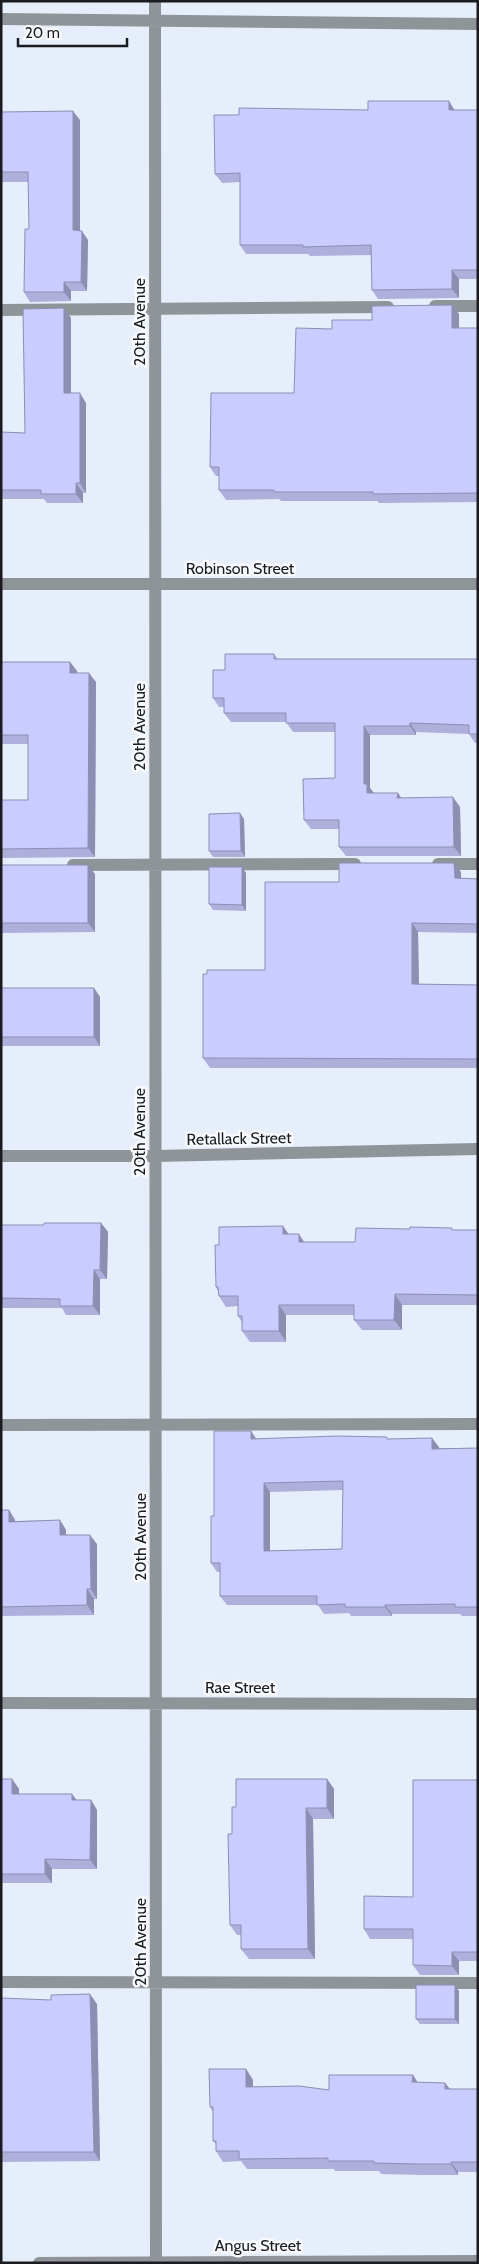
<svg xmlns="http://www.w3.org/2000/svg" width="479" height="2264" font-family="Cabin,sans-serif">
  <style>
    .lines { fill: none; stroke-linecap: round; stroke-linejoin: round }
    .minor { stroke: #8f9499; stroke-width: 12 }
    .wall { fill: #aeafdb; fill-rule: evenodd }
    .shaded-wall { fill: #8d8eb2 }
    .building { fill: #cacbff; stroke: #8d8eb2; fill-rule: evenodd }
    .labels { text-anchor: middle; stroke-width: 5; stroke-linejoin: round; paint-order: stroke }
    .street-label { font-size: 16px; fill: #1a1c21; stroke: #f9fafd }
  </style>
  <rect width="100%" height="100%" fill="#e6edfb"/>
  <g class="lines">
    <path class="minor" d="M155 1 156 2263
      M1 19 478 24
      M435 306H478
      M1 310 388 307
      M1 584H478
      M438 864H478
      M73 865 355 864
      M1 1156H156L478 1149
      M1 1425 478 1424
      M1 1703 478 1704
      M1 1982 478 1983
      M39 2263 478 2261"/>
  </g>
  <path class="wall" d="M449 101 454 110H478V279H459V298L378 299 372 290 371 255 310 256 308 254H246L240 245V182L222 183 215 174 239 115 368 110Z
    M1 112 80 120V230L88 240 87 291H71V301L30 302 24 292 29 229V182H1Z
    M64 308 71 318V393L86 403V493H83V503H47L44 499H1V432L25 433Z
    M459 314V328H478V502L379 503 377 501H281L279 499 226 500 219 490V476H216L210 467 294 393 332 329 372 320Z
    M274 654 278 659H478V743H475L469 734 416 732V735H370V788L373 793 401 798 460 807 461 856H346L339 847V829H311L304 820 335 778V732H293L286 722H231L224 713V707H219L213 698 225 670Z
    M1 662H70L77 671V673L96 682 95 857 1 858V800H28V744H1Z
    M244 819 245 857H213L209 851Z
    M1 865 95 874V932L1 933Z
    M461 872V878L478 879V933L418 932 419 984 478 985V1068H210L203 1058 265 970 339 882Z
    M246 873V911L213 910 209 904Z
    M1 988H94L100 997V1046H1Z
    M101 1223 108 1232 107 1279H100V1315H66L62 1308H1V1225H44Z
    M454 1230H478V1305H402V1330H362L354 1320V1315H286V1342H250L242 1331V1322L238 1316V1306L226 1307 219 1296 218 1291 216 1287 219 1245 289 1234 304 1242H355Z
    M251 1431 256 1439H389L439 1447V1448H478V1616H462L460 1614H392V1616H351L349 1613 324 1614 318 1605H227L220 1596V1572H217L211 1563 214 1516ZM343 1490 342 1549 270 1551V1492Z
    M1 1510H9L15 1520V1521L60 1520 66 1530V1535L97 1544V1599H94V1615L1 1616Z
    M1 1779H12L19 1789V1794L76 1800H91L97 1810V1869H52V1883H1Z
    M327 1779 334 1789V1819H313L315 1959H249L241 1949V1935H237L230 1925 232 1834Z
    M478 1780V1961H459V1975H420L413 1965V1939H370L364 1929 413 1897Z
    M459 1991V2024H420L416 2019Z
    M1 1998 97 2004 100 2161 1 2162Z
    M246 2069 253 2080V2087L329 2090 413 2075 417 2082 445 2083 450 2089H478V2172H458V2175H424L381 2174 379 2171H335L334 2169H247L241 2161 223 2162 216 2151V2144L213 2141V2112L210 2107Z"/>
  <path class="shaded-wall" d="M449 101 455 111 449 110Z
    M73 111 80 120V240L73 230Z
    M82 231 88 240 87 291 81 282Z
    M452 270 459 279V298L452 289Z
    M64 282 71 291V301L64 292Z
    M452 305 459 314V337L452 328Z
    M64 308 71 318V403L64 393Z
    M80 393 86 403V493L80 483Z
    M76 483 83 493V503L76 494Z
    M70 662 77 671V682L70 673Z
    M89 673 96 682 95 857 88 848Z
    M410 723 416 732V735L410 726Z
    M364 726 370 735V788L374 793H367L364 784Z
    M398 793 404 802 397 798Z
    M453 797 460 807 461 856 454 847Z
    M240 813 244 819 245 857 241 851Z
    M454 863 461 872V888L455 878Z
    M88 865 95 874V932L88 923Z
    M242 867 246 873V911L242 905Z
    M412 923 418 932 419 993 412 984Z
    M94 988 100 997V1046L94 1037Z
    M101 1223 108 1232 107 1279 100 1270Z
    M283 1226 290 1236 283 1234Z
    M299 1234 306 1245 299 1242Z
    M94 1270 100 1279V1315L93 1306Z
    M395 1294 402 1305V1330L394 1320Z
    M279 1305 286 1315V1342L279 1331Z
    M251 1431 257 1440 251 1439Z
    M432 1438 439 1447V1458L432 1449Z
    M264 1483 270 1492V1560L264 1551Z
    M9 1510 15 1520V1531L9 1522Z
    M60 1520 66 1530V1545L60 1535Z
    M90 1535 97 1544V1599L91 1589Z
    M87 1589 94 1599V1615L87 1605Z
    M385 1605 392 1614V1616L385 1607Z
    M12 1779 19 1789V1803L12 1794Z
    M327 1779 334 1789V1819L327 1808Z
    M72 1794 79 1803 72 1800Z
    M91 1800 97 1810V1869L90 1860Z
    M306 1808 313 1819 315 1959 308 1949Z
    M45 1859 52 1869V1883L45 1874Z
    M452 1952 459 1961V1975L452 1966Z
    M455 1985 459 1991V2024L455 2019Z
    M90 1994 97 2004 100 2161 94 2152Z
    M246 2069 253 2080V2098L246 2087Z
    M413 2075 420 2086 412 2082Z
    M445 2083 453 2093 445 2089Z
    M451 2162 458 2172V2175L451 2164Z"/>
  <path class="building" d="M368 101H449V110H478V270H452V289L372 290 371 245 303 247V245H240V173L215 174 214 115H239V108L368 110Z
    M73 111V230L82 231 81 282H64V292H24L25 229H29L28 172H1V112Z
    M452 305V328H478V493L373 494V492H274V490H219V467H210L211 393H294L296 328 332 329V320H372V306Z
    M64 308V393H80V483H76V494H41V490H1V432L25 433 23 309Z
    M225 654H274V659H478V734H469V725L410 723V726H364V784H367V793H398L397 798 453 797 454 847H339V820H304L303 779 335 778V723H286V713H224V698H213V670H225Z
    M1 662H70V673H89L88 848 1 849V800H28V735H1Z
    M240 813 241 851H209V814Z
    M339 863H454L455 878 478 879V924L412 923V984L478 985V1059L203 1058V974H207V970H265V882H339Z
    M1 865H88V923H1Z
    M209 867H242V905L209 904Z
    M1 988H94V1037H1Z
    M44 1223H101L100 1270H94L93 1306H60V1299L1 1298V1225H44Z
    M283 1226V1234H299V1242H355L356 1228 410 1229V1227L452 1228V1230H478V1295L395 1294 394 1320H354V1305H279V1331H242V1316H238V1296H219L218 1287H216L215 1245H219V1227Z
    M214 1431H251V1439L337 1436 387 1437V1439L432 1438V1449L478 1448V1607H455V1604L385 1605V1607H345V1604L317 1605V1596H220V1563H211V1516H214ZM343 1481 342 1549 264 1551V1483Z
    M1 1510H9V1522L60 1520V1535H90L91 1589H87V1605L1 1607Z
    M1 1779H12V1794H72V1800H91L90 1860 45 1859V1874H1Z
    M236 1779H327V1808H306L308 1949H241V1925H230L228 1834H232V1807H236Z
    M413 1780H478V1952H452V1966L413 1965V1929H364V1896L413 1897Z
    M416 1985H455V2019H416Z
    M90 1994 94 2152H1V1998L51 2000V1995Z
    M209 2069H246V2087L299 2086 329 2090V2075H413L412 2082 445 2083V2089H478V2162H451V2164H417L374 2163V2161H328V2158L239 2159V2151H216V2141H213V2107H210Z"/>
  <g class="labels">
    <g class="street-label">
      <text transform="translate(139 322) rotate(-90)" y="6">20th Avenue</text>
      <text x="240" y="574">Robinson Street</text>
      <text transform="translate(139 727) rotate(-90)" y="6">20th Avenue</text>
      <text transform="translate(139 1132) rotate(-90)" y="6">20th Avenue</text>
      <text transform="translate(239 1138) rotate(-1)" y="6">Retallack Street</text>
      <text transform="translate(140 1537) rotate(-90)" y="6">20th Avenue</text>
      <text x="240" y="1693">Rae Street</text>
      <text transform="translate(140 1942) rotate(-90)" y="6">20th Avenue</text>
      <text x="258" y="2251">Angus Street</text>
    </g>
  </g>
  <rect width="479" height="2264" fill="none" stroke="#1a1c21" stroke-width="5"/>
  <path d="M18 38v8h109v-8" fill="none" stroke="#1a1c21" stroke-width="2.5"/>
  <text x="25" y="38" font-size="15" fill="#1a1c21" stroke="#f9fafd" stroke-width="4" paint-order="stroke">20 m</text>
</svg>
